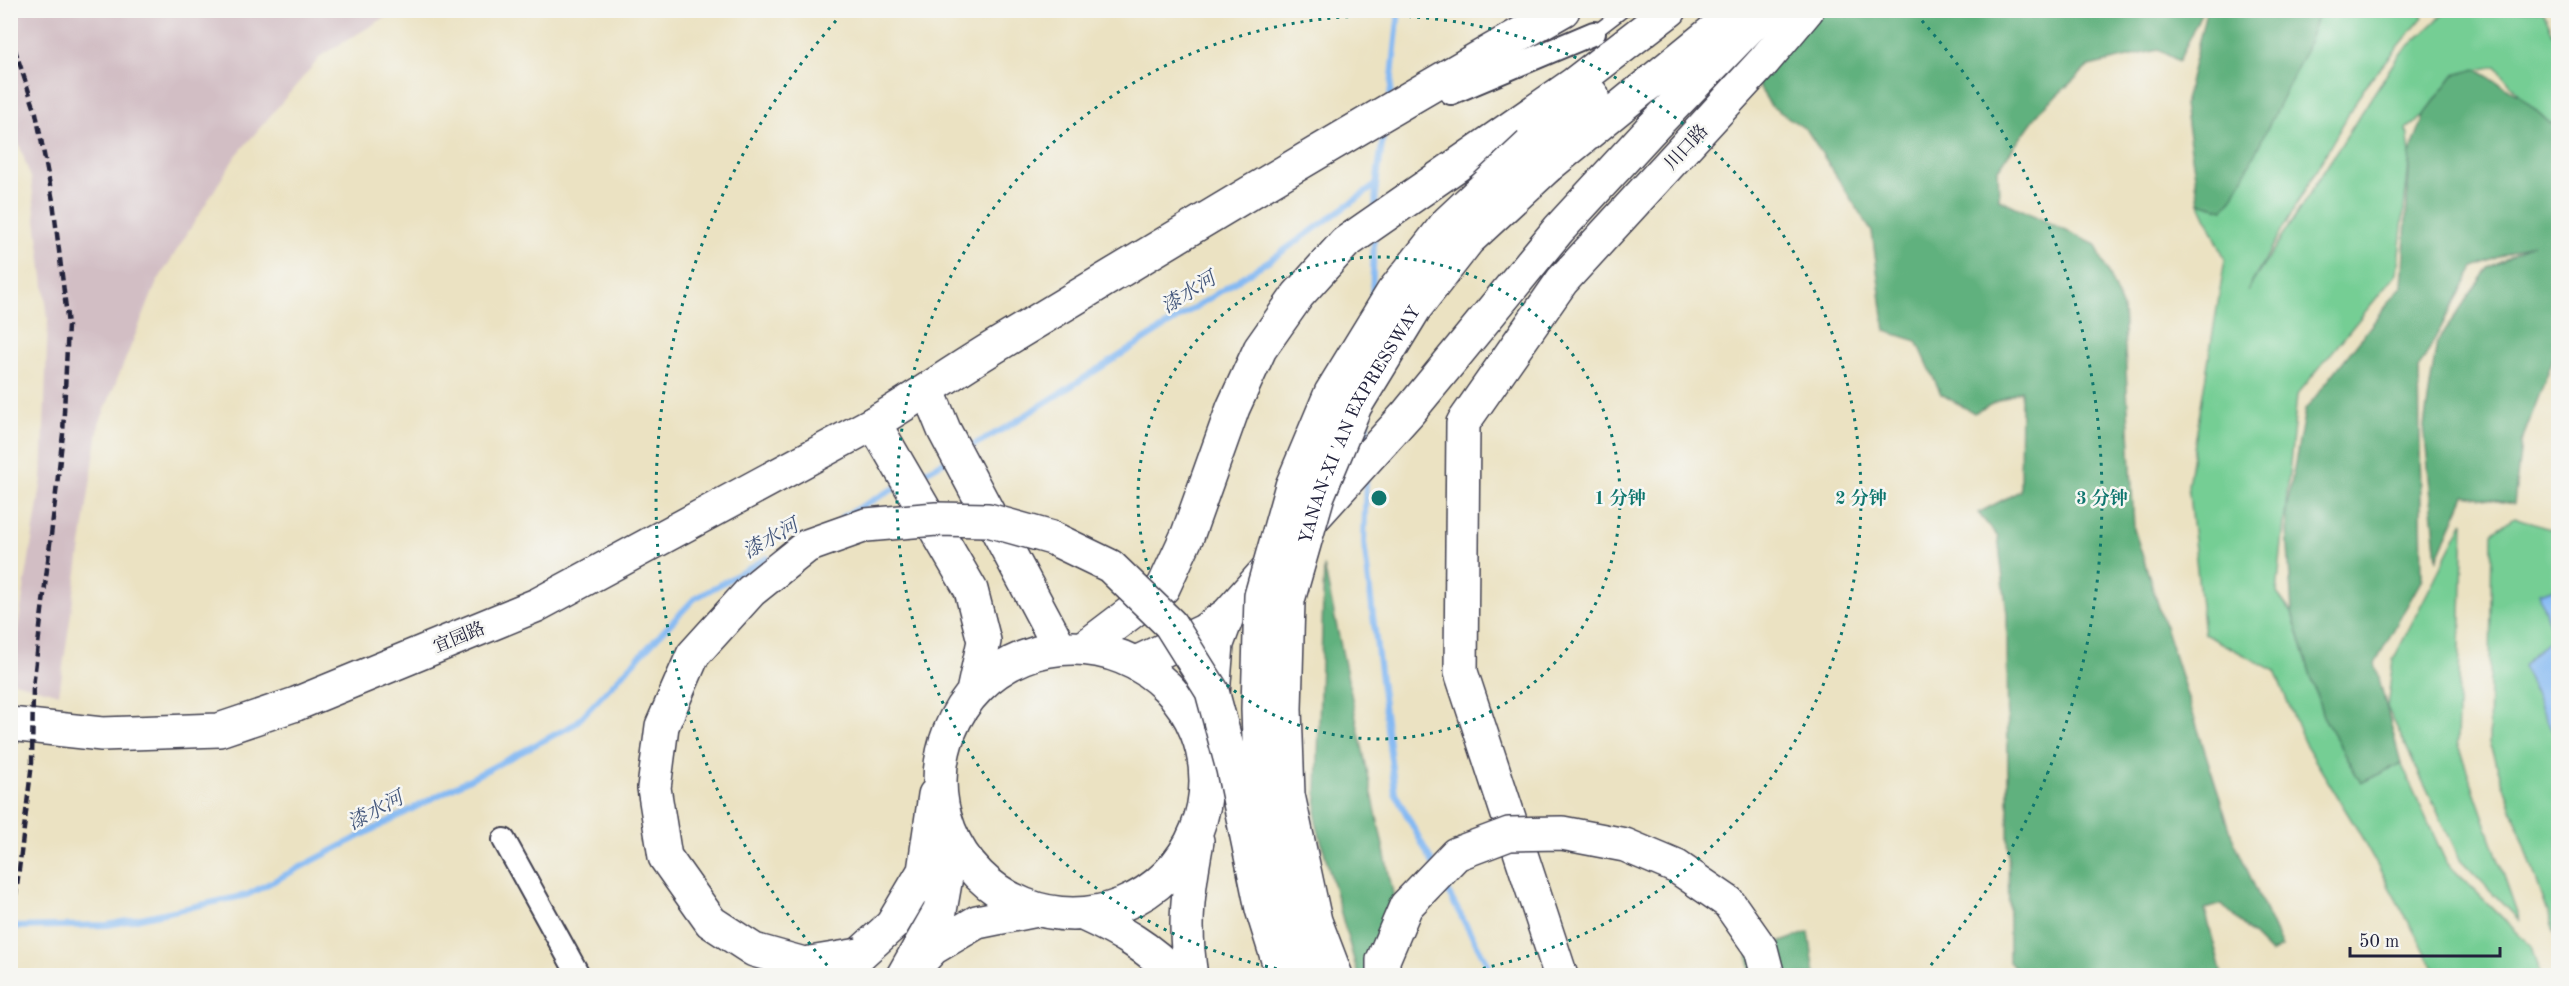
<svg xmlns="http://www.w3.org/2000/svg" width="2569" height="986" font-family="'Old Standard TT','Noto Serif SC',serif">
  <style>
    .industrial { fill: #d2bec4 }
    .green { fill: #75ce94; stroke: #4c7868; stroke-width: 1.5 }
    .forest { fill: #60b17e; stroke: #416a5c; stroke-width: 1.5 }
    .water { fill: #84b9f3; stroke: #536e97; stroke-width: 1.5 }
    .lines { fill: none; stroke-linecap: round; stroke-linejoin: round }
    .stream { stroke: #84b9f3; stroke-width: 6 }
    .lane-casing { stroke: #403f4f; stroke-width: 15 }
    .street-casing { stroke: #403f4f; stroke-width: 26 }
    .secondary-casing { stroke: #403f4f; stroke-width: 36 }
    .primary-casing { stroke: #403f4f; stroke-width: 36 }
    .highway-casing { stroke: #403f4f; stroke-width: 36 }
    .lane { stroke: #fff; stroke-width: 12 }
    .street { stroke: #fff; stroke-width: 22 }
    .secondary { stroke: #fff; stroke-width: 33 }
    .primary { stroke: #fff; stroke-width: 33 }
    .highway { stroke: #fff; stroke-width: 33 }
    .rail { stroke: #22223b; stroke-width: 4.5; stroke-dasharray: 9 4.5; stroke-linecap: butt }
    .highway-bridge-casing { stroke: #403f4f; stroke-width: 36; stroke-linecap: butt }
    .highway-bridge { stroke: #fff; stroke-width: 33 }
    .ring { fill: none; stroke: #0f766e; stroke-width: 3; stroke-dasharray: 3 6 }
    .labels { text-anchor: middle; stroke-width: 5; stroke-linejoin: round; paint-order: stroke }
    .street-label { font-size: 18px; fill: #22223b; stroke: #f6f6f2 }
    .water-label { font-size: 20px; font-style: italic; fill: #44577b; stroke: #f6f6f2 }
    .centre { fill: #0f766e; stroke: #f6f6f2; stroke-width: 3 }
    .ring-label { font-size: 18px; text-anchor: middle; font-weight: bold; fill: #0f766e; stroke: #f6f6f2; stroke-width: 5; stroke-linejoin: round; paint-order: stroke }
  </style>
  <rect width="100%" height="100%" fill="#f6f6f2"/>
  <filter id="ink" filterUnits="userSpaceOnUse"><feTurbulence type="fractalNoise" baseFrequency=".0167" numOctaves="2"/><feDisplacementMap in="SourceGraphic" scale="12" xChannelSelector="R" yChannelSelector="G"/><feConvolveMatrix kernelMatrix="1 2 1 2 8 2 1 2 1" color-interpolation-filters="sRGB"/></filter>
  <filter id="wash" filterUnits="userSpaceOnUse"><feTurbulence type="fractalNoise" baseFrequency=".008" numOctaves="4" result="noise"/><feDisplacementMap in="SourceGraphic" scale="24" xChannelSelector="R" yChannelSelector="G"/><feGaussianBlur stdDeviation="1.35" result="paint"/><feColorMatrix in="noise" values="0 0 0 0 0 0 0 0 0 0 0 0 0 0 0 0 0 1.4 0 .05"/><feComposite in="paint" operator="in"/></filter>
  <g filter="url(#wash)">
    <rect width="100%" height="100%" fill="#ebe2c2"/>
    <path class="industrial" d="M11 10 396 11 322 55 235 157 157 282 99 424 59 694 11 681V669L42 479 48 319 31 178 11 122Z"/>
    <path class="green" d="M2319 11H2420L2423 17 2363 89 2247 291 2398 56 2447 11H2543L2558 45V121L2552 125 2519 95 2496 66 2454 75 2424 115 2407 129 2410 154 2397 273 2297 395 2277 593 2292 613 2323 716 2361 783 2401 763 2446 862 2531 946 2540 975H2438L2357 829 2304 742 2275 671 2204 634 2188 485 2225 259 2199 202 2224 209 2304 54Z
      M2514 517 2558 532V942L2489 743 2492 533Z
      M2464 521 2457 742 2520 921 2460 859 2387 707 2393 660Z"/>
    <path class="forest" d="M1820 11H2202L2179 61 2158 50 2089 66 2040 111 1998 169 1999 199 2096 245 2123 309 2134 529 2232 836 2282 947 2271 953 2222 904 2205 909 2222 975H2022L2009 962 2007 614 1998 537 1978 513 2020 491 2021 390 1974 413 1941 394 1917 341 1885 331 1872 232 1807 130 1771 106 1756 82Z
      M2206 11H2319L2304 54 2233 198 2224 209 2199 202 2184 105Z
      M2476 69 2519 95 2552 125H2558V346L2521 443 2514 504 2465 495 2437 559 2424 426 2437 342 2488 268 2533 243 2474 267 2419 368 2422 579 2375 663 2401 763 2361 783 2323 716 2292 613 2286 511 2305 410 2402 286 2410 154 2424 115 2454 75Z
      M1324 566 1397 912 1383 975H1358L1316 822Z
      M1809 932 1815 975H1751L1748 954Z"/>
    <path class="water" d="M2558 587V730L2552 731 2523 666 2553 635 2539 593Z"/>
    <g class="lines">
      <path class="stream" d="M1390 96 1399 10
        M1375 209 1376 185 1385 124
        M1372 302 1374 237
        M1367 440 1368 411
        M966 449 1007 427 1276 256 1376 185
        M916 477 949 459
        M1366 477 1364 543 1395 793 1433 864
        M842 517 899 486
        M1443 883 1494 976
        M10 927 108 925 247 895 575 724 694 599 767 558"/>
    </g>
  </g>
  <g filter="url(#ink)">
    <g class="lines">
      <g class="lane-casing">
        <path id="lane" d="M1594 33 1624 10"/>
      </g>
      <g class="street-casing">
        <path id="street" d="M1451 93 1594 33
          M504 840 579 976"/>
      </g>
      <g class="secondary-casing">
        <path id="secondary" d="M1307 525 1408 413 1559 229 1652 128
          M1136 663 1204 631 1228 614 1275 561
          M1207 773 1217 644 1228 614
          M1561 976 1461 672 1463 423 1562 281 1764 61 1807 10"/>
      </g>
      <g class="primary-casing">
        <path id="primary" d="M928 391 944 430 1060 648
          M874 423 971 590 984 641 973 692
          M940 781a133 133 0 1 1 266 0a133 133 0 1 1-266 0Z
          M1085 915C1120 931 1150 948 1176 976
          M859 955 892 925 924 871 935 795
          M919 963 933 948 977 922 1037 910
          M903 976 940 911 947 871 944 829
          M1191 976C1183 925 1188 890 1197 841"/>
      </g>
      <g class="highway-casing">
        <path id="highway" d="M1652 128 1766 10
          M1530 145 1592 95
          M1548 166 1739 10
          M1084 648 1163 588 1188 534 1233 408 1260 349 1298 295 1345 243 1574 84 1670 10
          M10 724 102 734 219 730 296 704 537 605 874 423C918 397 960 367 1004 341 1189 229 1374 117 1563 10
          M1728 902 1761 949 1768 976"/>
      </g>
      <use href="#lane" class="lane"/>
      <use href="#street" class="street"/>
      <use href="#secondary" class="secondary"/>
      <use href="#primary" class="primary"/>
      <use href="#highway" class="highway"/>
      <path class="rail" d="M10 35 36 113 53 201 68 325 63 434 33 687 32 763 10 943"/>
      <g class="highway-bridge-casing">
        <g id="highway-bridge">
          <path d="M859 955 804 964 754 950 711 922 665 857 654 788 662 726 693 655 751 591 807 546 866 525 936 519 988 520 1052 538 1110 566 1170 624 1212 691 1233 769 1262 909 1283 976"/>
          <path d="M1310 976 1285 898 1261 795 1258 709 1261 596 1292 486 1331 393 1393 292 1448 222 1530 145"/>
          <path id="s1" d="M1336 976 1315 921 1288 795 1285 709 1288 600 1318 495 1355 406 1415 308 1468 240 1548 166"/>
          <path d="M1383 976V960L1406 906 1456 854 1509 834 1562 833 1625 845 1677 867 1728 902"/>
        </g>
      </g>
      <use href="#highway-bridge" class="highway-bridge"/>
    </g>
  </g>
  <g class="ring">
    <circle cx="1379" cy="498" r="241"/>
    <path d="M1312 975A482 482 0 1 1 1446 975"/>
    <path d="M833 972A723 723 0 0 1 842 14M1916 14A723 723 0 0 1 1925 972"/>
  </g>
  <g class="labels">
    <g class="street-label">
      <text transform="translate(1686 147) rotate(-47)" y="6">川口路</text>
      <text dy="6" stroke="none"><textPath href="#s1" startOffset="573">YANAN-XI 'AN EXPRESSWAY</textPath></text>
      <text transform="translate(459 637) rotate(-22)" y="6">宜园路</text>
    </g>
    <g class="water-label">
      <text transform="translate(1188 292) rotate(-32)" y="7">漆水河</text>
      <text transform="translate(770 538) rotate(-29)" y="7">漆水河</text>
      <text transform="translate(375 810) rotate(-28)" y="7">漆水河</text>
    </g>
  </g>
  <circle cx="1379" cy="498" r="9" class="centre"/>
  <g class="ring-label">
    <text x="1620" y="504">1 分钟</text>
    <text x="1861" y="504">2 分钟</text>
    <text x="2102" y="504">3 分钟</text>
  </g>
  <rect width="2569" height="986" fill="none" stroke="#f6f6f2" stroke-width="36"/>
  <path d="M2350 947v9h150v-9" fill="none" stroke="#22223b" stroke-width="3"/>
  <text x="2359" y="947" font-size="18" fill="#22223b" stroke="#f6f6f2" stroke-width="4.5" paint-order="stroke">50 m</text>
</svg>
